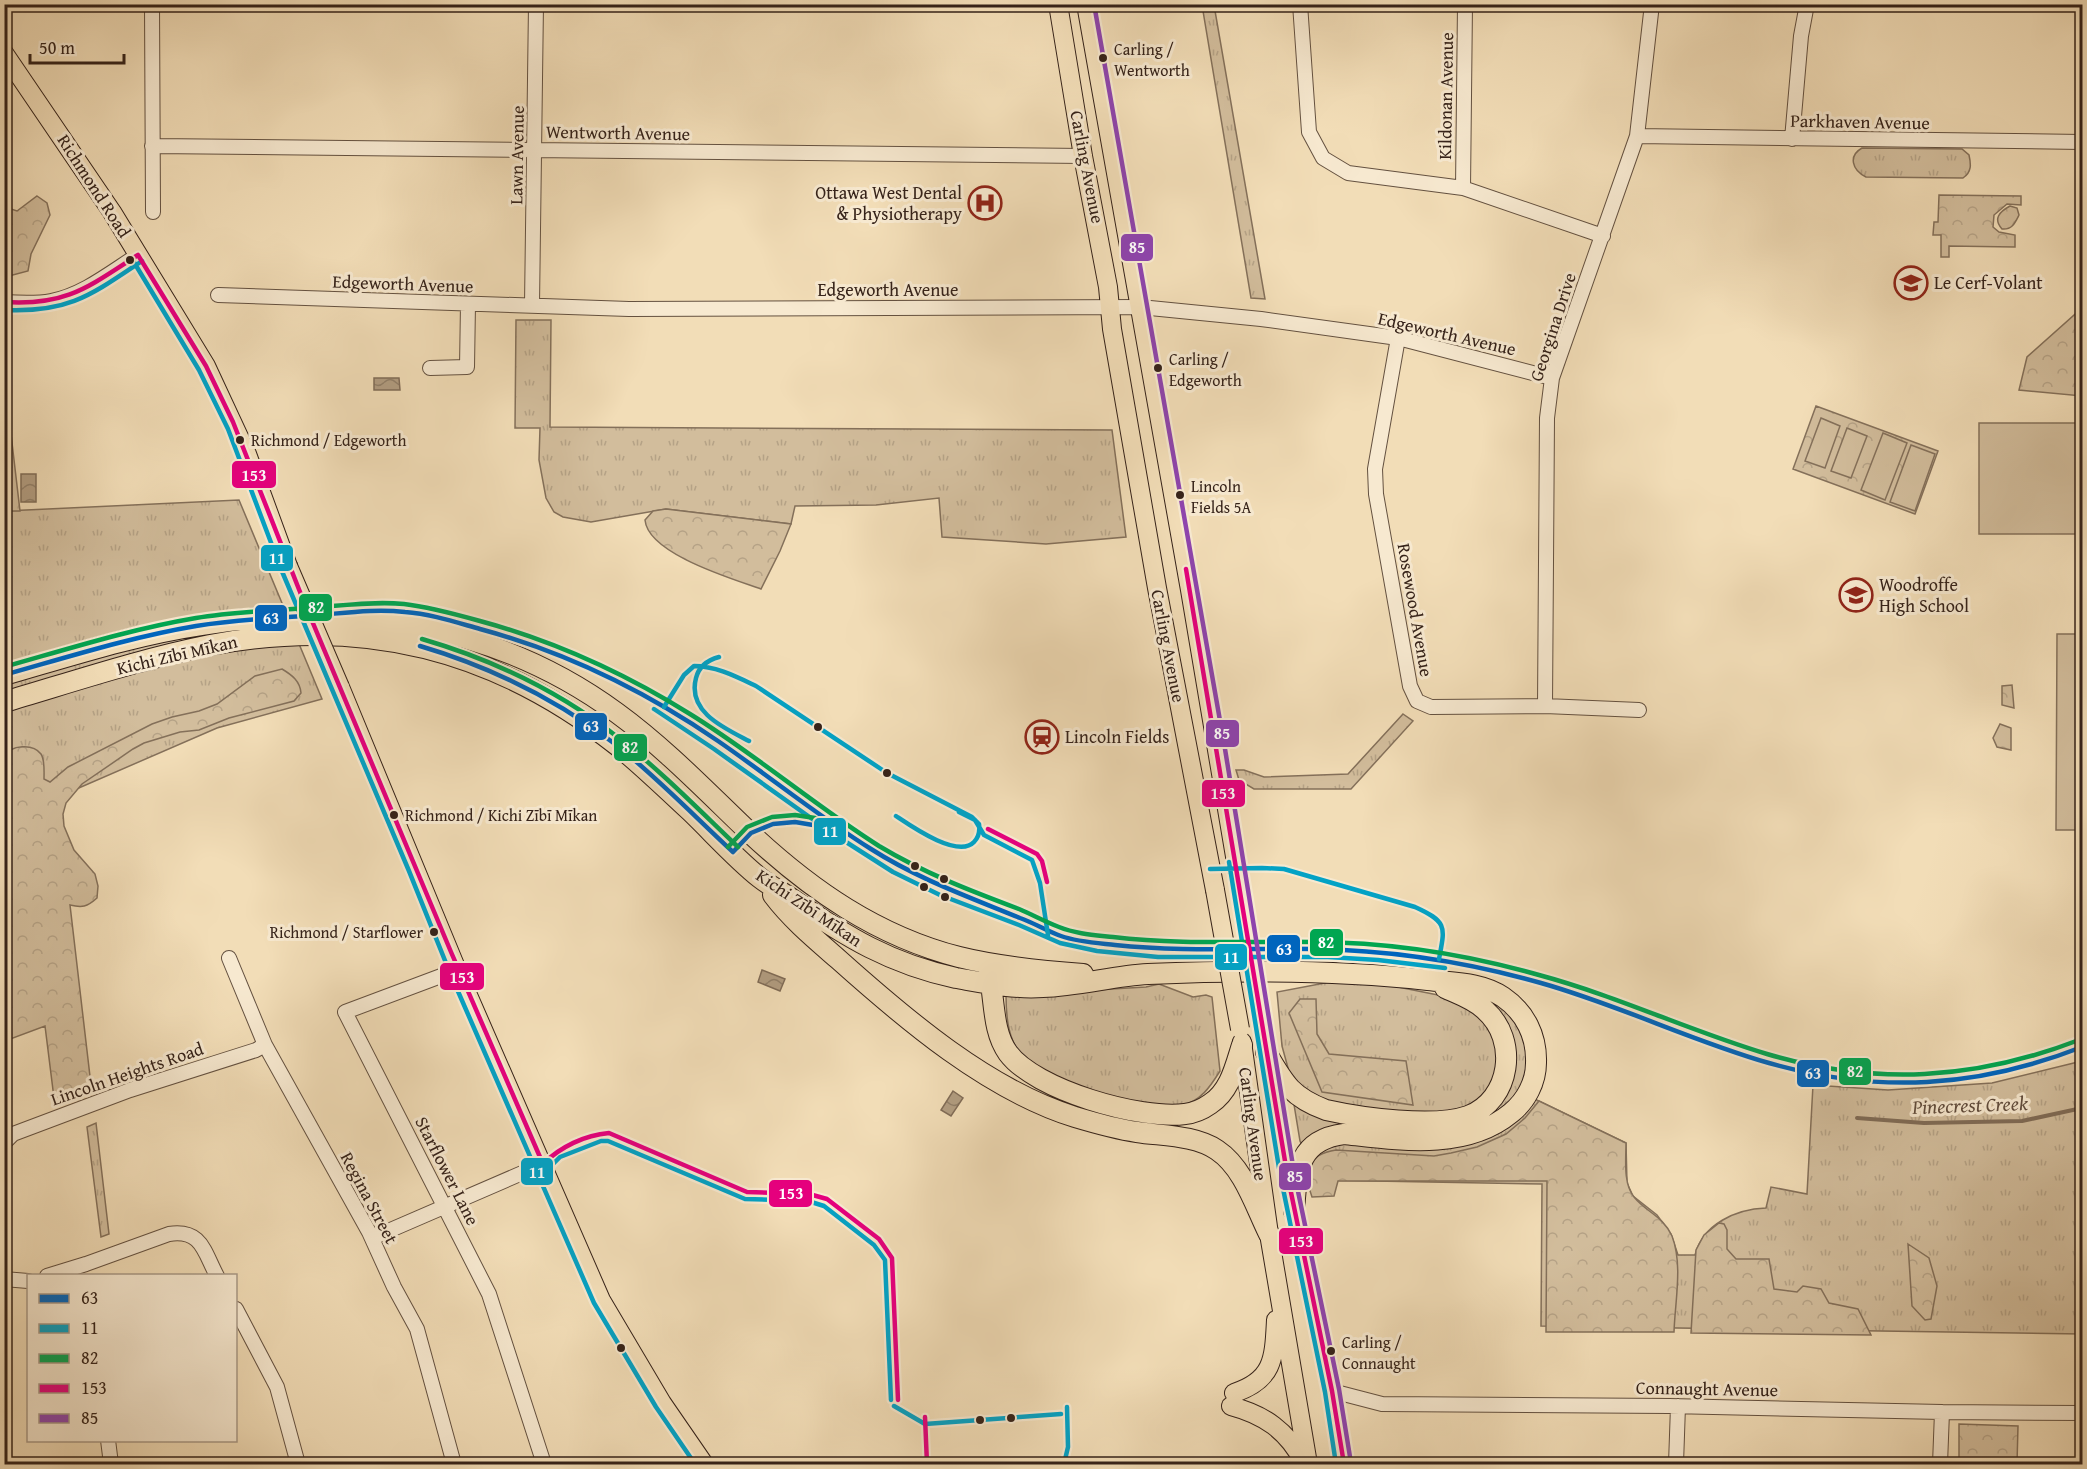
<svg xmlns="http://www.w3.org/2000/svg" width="2087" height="1469" font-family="'Gentium Book Plus',serif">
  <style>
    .grass { fill: url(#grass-tufts); stroke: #84705a; stroke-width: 1.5 }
    .forest { fill: url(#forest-crowns); stroke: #84705a; stroke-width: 1.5 }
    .pitch { fill: #d2bd9c; stroke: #84705a; stroke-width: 1.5 }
    .water { fill: url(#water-waves); stroke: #806c57; stroke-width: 1.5 }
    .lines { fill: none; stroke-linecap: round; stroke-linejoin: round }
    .stream { stroke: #806c57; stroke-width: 4 }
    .minor-casing { stroke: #645140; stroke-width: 16 }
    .major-casing { stroke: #352219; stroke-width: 20 }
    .highway-casing { stroke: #352219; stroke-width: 22 }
    .minor { stroke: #f7e9d0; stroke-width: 14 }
    .major { stroke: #f2ddb7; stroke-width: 18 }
    .highway { stroke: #f2ddb7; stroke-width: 20 }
    .major-bridge-casing { stroke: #352219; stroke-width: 20; stroke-linecap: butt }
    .major-bridge { stroke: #f2ddb7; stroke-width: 18 }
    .bus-1-casing { stroke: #f7e9d0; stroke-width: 9 }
    .bus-2-casing { stroke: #f7e9d0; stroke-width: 9 }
    .bus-3-casing { stroke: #f7e9d0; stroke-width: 9 }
    .bus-4-casing { stroke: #f7e9d0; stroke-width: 9 }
    .bus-5-casing { stroke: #f7e9d0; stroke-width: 9 }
    .bus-1 { stroke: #0065bd; stroke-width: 4.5 }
    .bus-2 { stroke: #03a2c5; stroke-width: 4.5 }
    .bus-3 { stroke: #00a651; stroke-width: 4.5 }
    .bus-4 { stroke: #e5007d; stroke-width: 4.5 }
    .bus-5 { stroke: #8e44ad; stroke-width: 4.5 }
    .bus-dot { fill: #352219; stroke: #f7e9d0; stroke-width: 2 }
    .labels { text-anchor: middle; stroke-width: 6; stroke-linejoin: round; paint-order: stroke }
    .bus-label { font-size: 16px; fill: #352219; stroke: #f7e9d0; text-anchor: start }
    .street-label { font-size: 18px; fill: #352219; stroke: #f7e9d0 }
    .poi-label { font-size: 18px; fill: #352219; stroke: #f7e9d0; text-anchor: start }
    .water-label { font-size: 20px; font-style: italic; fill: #614d3d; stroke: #f7e9d0 }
    .line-badge { stroke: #f7e9d0; stroke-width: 2 }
    .badge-label { font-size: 16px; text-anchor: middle; font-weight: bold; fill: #fff }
  </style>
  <defs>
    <pattern id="grass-tufts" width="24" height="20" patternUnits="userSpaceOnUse" patternTransform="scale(1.5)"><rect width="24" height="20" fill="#d2bd9c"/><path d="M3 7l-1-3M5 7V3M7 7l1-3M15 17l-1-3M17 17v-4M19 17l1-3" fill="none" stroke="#b5a286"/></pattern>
    <pattern id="forest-crowns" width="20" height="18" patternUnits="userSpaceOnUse" patternTransform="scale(1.5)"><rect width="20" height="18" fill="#d2bd9c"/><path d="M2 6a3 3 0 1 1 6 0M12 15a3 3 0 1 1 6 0" fill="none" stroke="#b5a286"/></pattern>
    <pattern id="water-waves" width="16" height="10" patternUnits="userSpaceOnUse" patternTransform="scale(1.5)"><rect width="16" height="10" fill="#b29d81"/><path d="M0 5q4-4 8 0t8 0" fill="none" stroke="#928069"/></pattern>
  </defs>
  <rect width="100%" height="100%" fill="#f2ddb7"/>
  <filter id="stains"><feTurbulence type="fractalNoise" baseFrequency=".00333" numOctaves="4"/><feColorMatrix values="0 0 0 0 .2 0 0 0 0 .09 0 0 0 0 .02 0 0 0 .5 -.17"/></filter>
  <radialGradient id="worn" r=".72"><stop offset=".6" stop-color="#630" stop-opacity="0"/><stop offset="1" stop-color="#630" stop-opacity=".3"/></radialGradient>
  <path class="grass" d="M1202 5H1214L1265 299 1251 298Z
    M1862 148 1962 149 1969 155C1971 164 1972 172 1963 178L1866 177C1852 170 1848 156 1862 148Z
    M516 320H551L550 427 1112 430 1126 537 1046 544 942 537 939 498 876 505 795 506 791 524 666 509 591 522 563 517 554 512 546 498 539 460 540 428H515Z
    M239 500 322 699 217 728 5 820V511Z
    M1403 714 1413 721 1351 789H1254L1239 780 1236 770H1244L1264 777 1348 774Z
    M1330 982 1393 986 1438 995 1491 999 1502 1006 1516 1020 1526 1040 1529 1060 1520 1092 1626 1143 1627 1183 1633 1196 1657 1215 1671 1234 1678 1255H1695C1703 1224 1736 1209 1766 1208L1771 1187 1807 1194 1813 1085 1888 1090 1992 1083 2082 1061V1334L1541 1326 1542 1184 1318 1180 1300 1141 1288 1068 1282 1046 1277 992Z
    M1159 984 1193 997 1206 995 1212 997 1220 1071C1210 1087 1201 1101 1181 1106 1166 1109 1092 1095 1077 1089 1068 1085 1031 1065 1025 1059 1008 1043 1006 1017 1006 995L1146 987Z
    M96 1123 109 1234 101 1237 87 1127Z"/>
  <path class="forest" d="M1939 195 2021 196V205L2007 204 1994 215 1993 227 1999 232 2015 235V247L1949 246V257H1941V235H1933L1934 222H1938Z
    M37 196 47 203 50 215 31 254 28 271 9 276 5 275V207L17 211Z
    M2010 206 2017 208 2019 215C2015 223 2012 230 2002 229 1993 219 1999 212 2010 206Z
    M2082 308V396L2019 390 2027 357Z
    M5 383 20 511H5Z
    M1816 406 1938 451 1915 514 1793 469Z
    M666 509 791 524 780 551 761 589C733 579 648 554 645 520L653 511Z
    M282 669C292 675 300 681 301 693L294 701 229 718 199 730 180 732 144 743 133 749 82 784 66 803 63 814 64 826 74 850 95 874 98 886 97 898C87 907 82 908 70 905L91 1085 54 1098 45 1026 5 1041 4 756C11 745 33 743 41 754 45 760 44 772 44 779L50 782 68 767 152 724 172 717 199 711 217 704 255 676Z
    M2012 685 2014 708 2002 705V686Z
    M2000 724 2011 728V750L1997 747 1993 738Z
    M1300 999H1316L1317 1034 1329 1054 1406 1061 1413 1105 1322 1092 1289 1013Z
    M1539 1101 1626 1143C1626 1159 1623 1184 1634 1197 1646 1212 1663 1216 1672 1236 1683 1265 1675 1301 1674 1332H1546L1547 1181H1338L1334 1196 1312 1197C1303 1171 1306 1155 1336 1150L1434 1156 1451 1153 1477 1147 1506 1134 1525 1118Z
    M1719 1223 1724 1224 1727 1230V1249L1736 1259H1769L1774 1289 1797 1292 1803 1286 1821 1289 1829 1303 1858 1309 1871 1335 1691 1333 1696 1250 1704 1235Z
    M1908 1244 1929 1258 1937 1286 1931 1319 1925 1320 1912 1306Z
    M1959 1424 2018 1426 2017 1464H1959Z"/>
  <path class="pitch" d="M1821 418 1840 426 1825 468 1805 461Z
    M1979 423H2082V534H1979Z
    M1847 428 1867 436 1851 478 1831 471Z
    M1883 433 1907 443 1885 500 1861 490Z
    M1911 445 1935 454 1915 511 1890 502Z
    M2057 634H2082V830H2056Z"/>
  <path class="water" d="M374 378H399L400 390H374Z
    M21 474H36V502H21Z
    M762 970 785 979 780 991 758 982Z
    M953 1091 963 1098 951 1116 941 1110Z"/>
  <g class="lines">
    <path class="stream" d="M1857 1118 1924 1123 2022 1121 2082 1108"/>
    <g class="minor-casing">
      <path id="minor" d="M152 4 153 212
        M1300 4 1309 132 1323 158 1348 173 1463 188 1603 236
        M1637 136 2082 142
        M1792 139 1801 36 1807 4
        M152 146 1083 156
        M1463 188 1465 4
        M218 295 629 309 1140 307 1261 319 1398 338 1552 378
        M4 302C20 303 36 304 51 301 83 295 111 272 138 255
        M532 305 536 4
        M1398 338 1375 469 1376 494 1410 686 1417 701 1431 707 1545 706 1639 710
        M430 368 467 367 468 304
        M1545 706 1547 418 1552 378 1637 136 1652 4
        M229 958 265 1045 369 1232 394 1287 417 1329 454 1464
        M457 970 345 1012 489 1294 544 1464
        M4 1143 13 1134 130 1090 256 1050 265 1045
        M372 1238 543 1164
        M47 1276 86 1264 169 1234C202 1229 204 1252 217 1276
        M4 1279 28 1281
        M236 1309 277 1387 298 1464
        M1332 1391 1382 1404 1669 1406 1942 1412 2082 1413
        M108 1440 111 1464
        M1676 1464 1678 1406
        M1940 1464 1942 1412"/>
    </g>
    <g class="major-casing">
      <path id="major" d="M1058 4 1083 156 1108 287 1112 329 1157 588 1215 890
        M1086 4 1190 590 1241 892
        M4 53 112 212 206 366 247 454 288 566
        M340 687 457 970 601 1300 662 1403 704 1464
        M1263 1029 1287 1173 1332 1391 1344 1464
        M1242 1042 1269 1234 1308 1464
        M1234 1393C1274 1380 1274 1358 1276 1320
        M1231 1406C1265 1415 1287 1431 1303 1461"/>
    </g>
    <g class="highway-casing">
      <path id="highway" d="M4 675C70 656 134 635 201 625 347 601 496 624 617 713 665 748 707 792 750 833 811 890 877 936 959 957 999 967 1042 971 1083 974
        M4 702C72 682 140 659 210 645 364 616 495 649 618 746 643 766 666 789 690 811 713 833 735 858 760 878 770 886 782 892 792 899 846 937 891 964 956 978 985 983 1013 989 1043 987 1078 986 1113 976 1148 974 1239 970 1337 970 1428 980 1453 983 1481 982 1503 997 1525 1012 1537 1036 1536 1063 1536 1082 1526 1101 1511 1113 1465 1151 1399 1140 1344 1134 1297 1140 1297 1172 1294 1211
        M773 895C791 919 815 939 838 959 905 1019 988 1090 1075 1117 1095 1123 1116 1129 1137 1132 1162 1136 1195 1135 1217 1150 1244 1168 1255 1206 1269 1234
        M989 974C995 999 992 1031 1008 1053 1035 1090 1141 1120 1185 1114 1194 1113 1203 1109 1210 1104 1230 1091 1235 1067 1242 1045
        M1266 1052C1284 1083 1291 1097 1326 1110 1362 1118 1434 1128 1468 1116 1511 1100 1519 1040 1485 1010 1474 999 1458 994 1445 988"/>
    </g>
    <use href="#minor" class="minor"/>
    <use href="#major" class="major"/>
    <use href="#highway" class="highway"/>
    <g class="major-bridge-casing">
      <path id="major-bridge" d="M288 566 340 687
        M1215 890 1240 1029
        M1241 892 1263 1029"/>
    </g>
    <use href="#major-bridge" class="major-bridge"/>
    <g class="bus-1-casing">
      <path id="bus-1" d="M420 646C491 667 556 699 615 744 657 777 694 816 733 852
        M4 675C68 657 131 637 196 626 233 620 269 618 306 616 339 614 372 608 405 612 431 614 455 622 480 629 565 652 645 691 718 741 769 776 818 816 871 849 918 879 969 897 1020 918 1034 923 1047 931 1061 936 1078 942 1097 943 1115 945 1181 952 1246 948 1313 949 1390 950 1467 962 1541 983 1619 1005 1692 1041 1769 1063 1878 1094 1977 1088 2082 1047
        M733 852 751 833 773 824 795 822 813 825 839 840"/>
    </g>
    <g class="bus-2-casing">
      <path id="bus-2" d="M132 259 199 370 228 429 281 569 409 871 450 973 594 1303 656 1407 695 1464
        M4 310C69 313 91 295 142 261
        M719 657C708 660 699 666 696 678 687 712 724 728 749 741
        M664 707 684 675 694 666C716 666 737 677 756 686L887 773 972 817 979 824C980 831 979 837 974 842 958 859 911 826 896 816
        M654 709 714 749 832 833 893 872 940 895 1019 925 1060 943 1097 951 1158 957H1328L1378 960 1445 968
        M959 812 975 820 984 835 1032 860 1040 883 1048 935
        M1229 862 1280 1174 1325 1392 1336 1464
        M1210 869 1262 868 1284 869 1415 907C1448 922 1445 927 1439 959
        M548 1169 560 1157 601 1141H608L745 1199 808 1201 824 1206 874 1245 885 1260 891 1400
        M894 1406 925 1424 1061 1414
        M1064 1464 1068 1447 1067 1407"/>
    </g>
    <g class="bus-3-casing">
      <path id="bus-3" d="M422 639C494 660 561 692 620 739 662 772 699 810 738 847
        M4 667C68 649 131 629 196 618 232 612 269 611 306 608 338 606 372 601 404 604 430 607 455 614 480 621 554 641 624 673 690 714 755 754 814 805 879 846 924 873 971 891 1019 909 1033 915 1046 922 1059 927 1076 934 1095 935 1113 937 1179 945 1245 941 1311 942 1388 942 1465 954 1539 975 1617 996 1690 1031 1767 1054 1875 1086 1975 1080 2079 1040
        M728 847 747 827 772 817 795 815 815 818 843 834"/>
    </g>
    <g class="bus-4-casing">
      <path id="bus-4" d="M138 255 206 366 233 422 302 597 451 952 543 1164
        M4 302C67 306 88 287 138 255
        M1186 569 1287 1173 1332 1391 1344 1464
        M988 829 1037 854 1042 861 1047 882
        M543 1164C560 1147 585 1135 609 1133L747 1192 809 1194 827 1199 879 1239 892 1258 898 1400
        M925 1417 927 1464"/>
    </g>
    <g class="bus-5-casing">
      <path id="bus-5" d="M1094 4 1225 749 1294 1172 1339 1389 1351 1463"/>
    </g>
    <use href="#bus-1" class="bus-1"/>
    <use href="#bus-2" class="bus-2"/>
    <use href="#bus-3" class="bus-3"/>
    <use href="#bus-4" class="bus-4"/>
    <use href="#bus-5" class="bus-5"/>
  </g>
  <defs>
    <g id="hospital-ring" transform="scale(1.725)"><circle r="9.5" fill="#f7e9d0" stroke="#8f2418" stroke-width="1.5"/><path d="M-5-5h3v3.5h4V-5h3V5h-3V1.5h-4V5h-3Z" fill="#8f2418"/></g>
    <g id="school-ring" transform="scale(1.725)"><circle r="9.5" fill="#f7e9d0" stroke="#8f2418" stroke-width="1.5"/><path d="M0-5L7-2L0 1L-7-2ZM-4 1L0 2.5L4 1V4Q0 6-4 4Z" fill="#8f2418"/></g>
    <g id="station-ring" transform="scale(1.725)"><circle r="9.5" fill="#f7e9d0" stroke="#8f2418" stroke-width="1.5"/><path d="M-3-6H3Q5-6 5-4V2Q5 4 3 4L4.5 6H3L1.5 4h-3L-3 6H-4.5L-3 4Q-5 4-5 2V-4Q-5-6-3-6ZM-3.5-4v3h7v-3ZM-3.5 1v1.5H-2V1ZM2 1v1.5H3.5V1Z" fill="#8f2418"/></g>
  </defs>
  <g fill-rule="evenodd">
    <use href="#hospital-ring" x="985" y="203"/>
    <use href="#school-ring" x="1911" y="283"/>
    <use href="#school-ring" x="1856" y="595"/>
    <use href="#station-ring" x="1042" y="737"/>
  </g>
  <g class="bus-dot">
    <circle cx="1103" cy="58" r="5"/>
    <circle cx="130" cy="260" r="5"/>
    <circle cx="1158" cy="368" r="5"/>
    <circle cx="240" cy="440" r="5"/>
    <circle cx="1180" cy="495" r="5"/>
    <circle cx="818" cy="727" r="5"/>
    <circle cx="887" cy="773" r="5"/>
    <circle cx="394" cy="815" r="5"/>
    <circle cx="915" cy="866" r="5"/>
    <circle cx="944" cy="879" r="5"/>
    <circle cx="924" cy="887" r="5"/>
    <circle cx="945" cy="897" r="5"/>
    <circle cx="434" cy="932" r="5"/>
    <circle cx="621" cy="1348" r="5"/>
    <circle cx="1331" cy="1351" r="5"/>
    <circle cx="1011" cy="1418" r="5"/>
    <circle cx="980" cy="1420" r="5"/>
  </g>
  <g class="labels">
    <g class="bus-label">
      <text x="1114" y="55">Carling /<tspan x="1114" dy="21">Wentworth</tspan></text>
      <text x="1169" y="365">Carling /<tspan x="1169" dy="21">Edgeworth</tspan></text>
      <text x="251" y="446">Richmond / Edgeworth</text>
      <text x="1191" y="492">Lincoln<tspan x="1191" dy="21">Fields 5A</tspan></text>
      <text x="405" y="821">Richmond / Kichi Zībī Mīkan</text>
      <text x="423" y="938" text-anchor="end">Richmond / Starflower</text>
      <text x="1342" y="1348">Carling /<tspan x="1342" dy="21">Connaught</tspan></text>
    </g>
    <g class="street-label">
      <text transform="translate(1446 96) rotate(-89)" y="6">Kildonan Avenue</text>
      <text transform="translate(1860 122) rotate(1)" y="6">Parkhaven Avenue</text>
      <text transform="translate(618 133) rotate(1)" y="6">Wentworth Avenue</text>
      <text transform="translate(517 155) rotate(-89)" y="6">Lawn Avenue</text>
      <text transform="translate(1087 167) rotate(79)" y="6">Carling Avenue</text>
      <text transform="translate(94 186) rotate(57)" y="6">Richmond Road</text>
      <text transform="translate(403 284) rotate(2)" y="6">Edgeworth Avenue</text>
      <text x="888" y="296">Edgeworth Avenue</text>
      <text transform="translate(1553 327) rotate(-72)" y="6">Georgina Drive</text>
      <text transform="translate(1447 334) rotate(13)" y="6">Edgeworth Avenue</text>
      <text transform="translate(1415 610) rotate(80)" y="6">Rosewood Avenue</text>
      <text transform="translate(1168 646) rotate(79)" y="6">Carling Avenue</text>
      <text transform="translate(177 655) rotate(-13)" y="6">Kichi Zībī Mīkan</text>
      <text transform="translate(809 908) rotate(34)" y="6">Kichi Zībī Mīkan</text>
      <text transform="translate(127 1074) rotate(-19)" y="6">Lincoln Heights Road</text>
      <text transform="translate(1253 1124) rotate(82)" y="6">Carling Avenue</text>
      <text transform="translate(447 1171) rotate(63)" y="6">Starflower Lane</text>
      <text transform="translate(369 1198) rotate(62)" y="6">Regina Street</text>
      <text transform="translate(1707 1389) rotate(1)" y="6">Connaught Avenue</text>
    </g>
    <g class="poi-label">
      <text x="962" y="199" text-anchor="end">Ottawa West Dental<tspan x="962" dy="21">&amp; Physiotherapy</tspan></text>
      <text x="1934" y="289">Le Cerf-Volant</text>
      <text x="1879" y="591">Woodroffe<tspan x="1879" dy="21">High School</tspan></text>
      <text x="1065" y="743">Lincoln Fields</text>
    </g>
    <g class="water-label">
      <text transform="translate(1970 1105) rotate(-2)" y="7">Pinecrest Creek</text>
    </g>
  </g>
  <g class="line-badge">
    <rect x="1120" y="233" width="34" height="29" rx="6" fill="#8e44ad"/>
    <rect x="231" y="460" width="46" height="29" rx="6" fill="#e5007d"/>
    <rect x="260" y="544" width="34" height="28" rx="6" fill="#03a2c5"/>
    <rect x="298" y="593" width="35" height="29" rx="6" fill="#00a651"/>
    <rect x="254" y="604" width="34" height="28" rx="6" fill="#0065bd"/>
    <rect x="574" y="712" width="34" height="29" rx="6" fill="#0065bd"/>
    <rect x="1205" y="719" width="35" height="29" rx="6" fill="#8e44ad"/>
    <rect x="613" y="733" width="35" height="29" rx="6" fill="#00a651"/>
    <rect x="1201" y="779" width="45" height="29" rx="6" fill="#e5007d"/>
    <rect x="813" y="817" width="34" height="29" rx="6" fill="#03a2c5"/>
    <rect x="1309" y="928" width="35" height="29" rx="6" fill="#00a651"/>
    <rect x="1266" y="934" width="35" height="29" rx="6" fill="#0065bd"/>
    <rect x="1214" y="943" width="34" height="28" rx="6" fill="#03a2c5"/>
    <rect x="439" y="962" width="46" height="29" rx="6" fill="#e5007d"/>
    <rect x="1838" y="1057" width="34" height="29" rx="6" fill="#00a651"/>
    <rect x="1796" y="1059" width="34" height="29" rx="6" fill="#0065bd"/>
    <rect x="520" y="1157" width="34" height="29" rx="6" fill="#03a2c5"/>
    <rect x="1278" y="1162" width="34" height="29" rx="6" fill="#8e44ad"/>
    <rect x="768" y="1179" width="45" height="29" rx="6" fill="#e5007d"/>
    <rect x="1278" y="1227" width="46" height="28" rx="6" fill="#e5007d"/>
  </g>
  <g class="badge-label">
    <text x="1137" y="253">85</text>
    <text x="254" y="481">153</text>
    <text x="277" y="564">11</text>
    <text x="316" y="613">82</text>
    <text x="271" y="624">63</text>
    <text x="591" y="732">63</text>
    <text x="1222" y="739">85</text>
    <text x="630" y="753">82</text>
    <text x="1223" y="799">153</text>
    <text x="830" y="837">11</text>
    <text x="1326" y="948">82</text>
    <text x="1284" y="955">63</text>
    <text x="1231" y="963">11</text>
    <text x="462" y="983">153</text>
    <text x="1855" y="1077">82</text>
    <text x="1813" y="1079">63</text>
    <text x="537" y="1178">11</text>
    <text x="1295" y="1182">85</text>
    <text x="791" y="1199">153</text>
    <text x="1301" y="1247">153</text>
  </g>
  <rect width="2087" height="1469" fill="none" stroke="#f2ddb7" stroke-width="24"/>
  <rect x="6" y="6" width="2075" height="1457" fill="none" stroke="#352219" stroke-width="3"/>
  <rect x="12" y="12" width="2063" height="1445" fill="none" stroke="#352219" stroke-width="1.5"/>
  <rect x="27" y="1274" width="210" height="168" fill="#f7e9d0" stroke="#a99987" stroke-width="1.5"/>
  <rect x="39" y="1294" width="30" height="9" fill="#0065bd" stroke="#a99987" stroke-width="1.5"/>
  <text x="81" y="1304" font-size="18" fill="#352219">63</text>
  <rect x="39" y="1324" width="30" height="9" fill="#03a2c5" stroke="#a99987" stroke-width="1.5"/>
  <text x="81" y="1334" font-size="18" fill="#352219">11</text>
  <rect x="39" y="1354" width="30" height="9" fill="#00a651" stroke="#a99987" stroke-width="1.5"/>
  <text x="81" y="1364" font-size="18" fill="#352219">82</text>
  <rect x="39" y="1384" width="30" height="9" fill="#e5007d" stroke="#a99987" stroke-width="1.5"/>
  <text x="81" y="1394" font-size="18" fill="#352219">153</text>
  <rect x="39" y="1414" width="30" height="9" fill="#8e44ad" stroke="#a99987" stroke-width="1.5"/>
  <text x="81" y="1424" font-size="18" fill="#352219">85</text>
  <path d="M30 54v9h94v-9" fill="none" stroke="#352219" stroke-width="3"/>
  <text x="39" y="54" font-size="18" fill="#352219" stroke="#f7e9d0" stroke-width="4.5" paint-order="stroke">50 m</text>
  <rect width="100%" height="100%" filter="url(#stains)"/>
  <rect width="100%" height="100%" fill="url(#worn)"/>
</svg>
